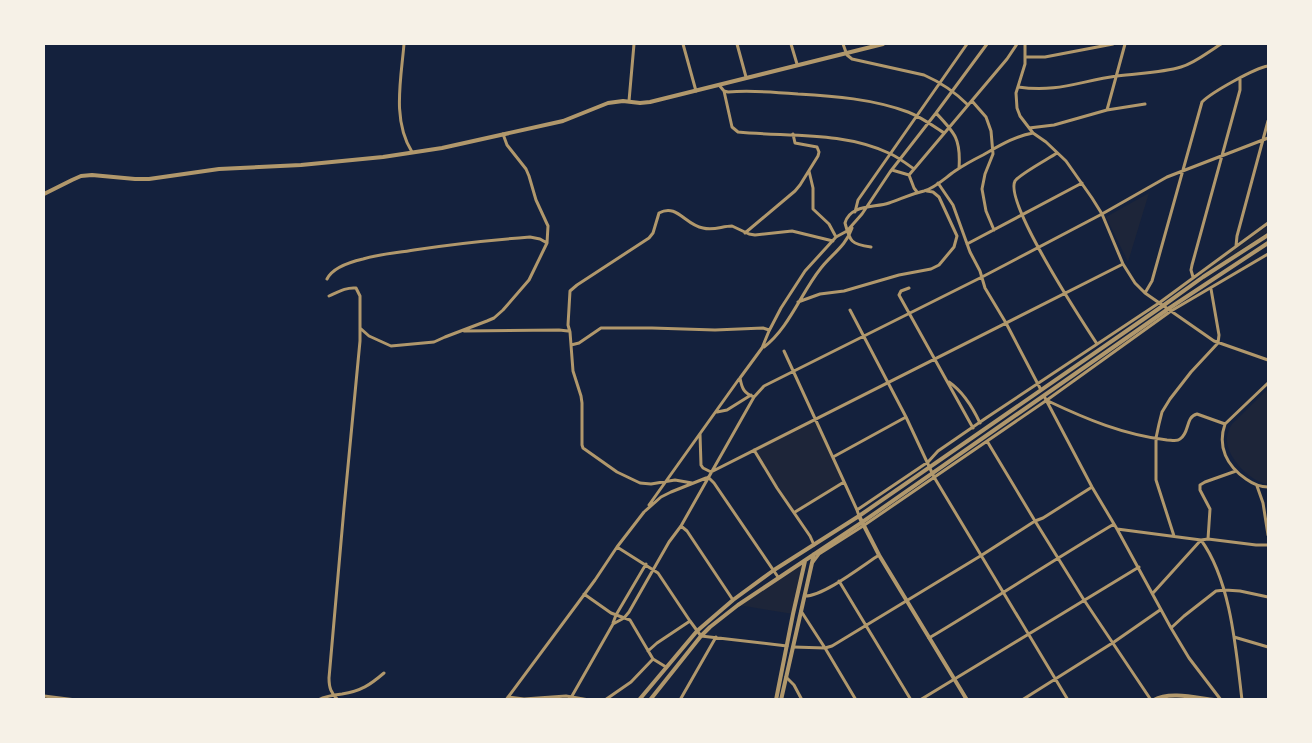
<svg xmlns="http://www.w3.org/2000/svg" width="1312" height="743" font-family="'Public Sans',sans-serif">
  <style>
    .green { fill: #1d2539 }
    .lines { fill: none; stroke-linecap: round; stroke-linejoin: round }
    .minor { stroke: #b1986c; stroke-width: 3 }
    .tertiary { stroke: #b1986c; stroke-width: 4 }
  </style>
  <rect width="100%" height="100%" fill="#14213d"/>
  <path class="green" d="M1149 193 1128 262 1106 217Z
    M1268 226V232L1199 276 1165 300Z
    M1268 389V484C1251 482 1229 460 1227 442 1226 436 1229 429 1232 424Z
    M816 419 845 481 795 512 777 488 754 450Z
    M806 559 793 614 738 605Z"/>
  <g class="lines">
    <path class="minor" d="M404 44C401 80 392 120 412 152
      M683 44 696 91
      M737 44 746 77
      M791 44 797 64
      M843 44 847 55 852 59 924 75C940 82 955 92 968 105
      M1025 44V64L1016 93 1017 108 1020 116 1033 133 1046 142 1066 161 1092 198 1102 214 1123 264 1135 283 1145 293 1214 341 1268 360
      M1026 57H1045L1113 44
      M719 85 724 91 728 92C752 90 775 92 798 94 834 96 873 99 908 112 921 117 932 125 944 133
      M1018 87C1057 93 1080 81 1117 76 1138 73 1161 73 1181 67 1195 63 1208 52 1221 44
      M724 91 732 127 738 132C788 137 843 131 891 154 899 158 907 164 914 169
      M629 101 634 44
      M972 101 986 117 991 131 993 154 985 174 982 189 986 211 994 230
      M1107 110 1125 44
      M936 113C955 133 961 139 959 168
      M1029 128 1054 125 1107 110 1145 104
      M1057 153C1048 159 1020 174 1015 181 1004 202 1082 321 1097 344
      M892 170 909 175 914 188 917 192
      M809 171 813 188V209L829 224 836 237
      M909 175 1007 59 1017 44
      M938 183 953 205 970 252 980 271 985 288 1006 323 1041 390
      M855 212 858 200 967 44
      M745 233 795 191 800 185 818 156 819 152 817 147 795 143 793 134
      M967 244 1082 183
      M1236 246 1237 236 1268 121
      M871 247C851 244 850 242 845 223 850 204 875 208 889 203 901 199 911 194 924 191 935 188 945 178 955 171 964 165 973 160 983 155 999 146 1015 136 1033 133
      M1193 277 1191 270 1192 265 1240 90V79
      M327 279C333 267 350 262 363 259 379 254 397 253 414 250 452 244 491 240 530 237L540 239 547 243
      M909 288 901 291 899 295 973 428
      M1145 293 1152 281 1202 102C1212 92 1255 68 1268 66
      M329 296C338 292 346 287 356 288L360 296V341L344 508 329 678C329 688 331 693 338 700
      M798 302 820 294 844 291 899 275 931 269 939 265 954 247 957 236 939 197 933 192 927 191
      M850 310 906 417 934 477 1068 700
      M360 328 369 336 391 346 434 342 445 337 487 321 494 318 503 310 529 280 547 243 548 226 536 200 529 176 526 169 507 145 503 134
      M464 331 559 330 568 331
      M571 345 579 343 601 328H652L715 330 763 328 769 330
      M764 347C789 328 801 293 821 268 832 254 846 246 852 228
      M784 351 857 510 859 516
      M949 382C962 391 973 408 980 423
      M1268 383 1225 424C1217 447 1227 466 1246 479 1253 484 1259 487 1268 487
      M1044 396 1092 487 1117 529 1171 628 1189 658 1221 700
      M754 397C744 393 742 389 740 378L762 348 769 331 781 308 805 271 836 237 847 231 862 214 890 172 936 113 987 44
      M1048 401C1086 419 1124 435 1167 440 1171 440 1177 442 1180 439 1190 433 1185 417 1197 414L1225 424
      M717 412 727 410 751 395
      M700 434 701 465 703 468 711 472 1123 264
      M987 441 1035 521 1084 600 1151 700
      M754 450 777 488 810 536 814 545
      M833 457 906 417
      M708 477 714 483 778 577
      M692 483 675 480 651 484 640 483 617 472 583 448 582 445V403L581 396 573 371 570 332 568 325 570 291 577 285 649 238 653 233 659 213C677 203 685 225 703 228 714 231 722 226 732 226L749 234 755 235 792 231 833 241
      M1257 486 1263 503 1268 535
      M649 505 739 379
      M857 510 928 462 938 451 986 418 1159 303 1268 223
      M795 512 844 482
      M681 526 687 531 733 600
      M1117 529 1201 540 1208 539 1256 545H1268
      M1174 536 1156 480V438L1159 424 1162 412 1170 399 1191 372 1218 343 1219 335 1211 289
      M1208 539 1210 509 1200 490V485L1205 482 1236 471
      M1201 540C1231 581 1236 650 1242 700
      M617 547 658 573 690 621 701 636 787 646
      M813 562 819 554 863 526 1047 400 1171 311 1268 254
      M839 581 911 700
      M1153 593 1201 540
      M584 594 611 613 630 620 653 659 666 667
      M805 596C824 596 862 566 879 555
      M801 611 825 648 856 700
      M613 623 616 615 646 564
      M1171 628 1184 616 1216 591 1225 590 1240 591 1268 597
      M1234 637 1268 647
      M929 638C991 601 1052 561 1114 524
      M793 647 825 648 832 646 982 555 1035 521 1043 518 1092 487
      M648 651 657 643 690 621
      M786 677 794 685 802 700
      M44 696 76 700
      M572 696 613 624 624 618 629 612 669 542 681 526 754 397 764 386 982 277 1102 214 1167 177 1268 138
      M508 697 524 699 566 696 589 700
      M318 700C326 696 333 695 342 694 361 691 370 685 384 673
      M506 700 595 580 617 547 644 512 661 497 671 492 706 478
      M605 700 631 682 653 659
      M680 700 716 637
      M920 700 1139 567
      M1022 700 1114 642 1160 610"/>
    <path class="tertiary" d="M44 194 72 180 81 176 92 175 135 179H149L219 169 301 165 383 157 442 148 563 121 608 103 623 101 640 103 650 102 883 44
      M859 516 879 555 967 700
      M639 700 697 631 733 600 774 570 859 516 1164 305 1203 277 1268 235
      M650 700 701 636 710 627 738 605 861 523 1168 309 1268 243
      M776 700 793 614 805 561
      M781 700 814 554
      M1154 700C1169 691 1197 698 1214 700"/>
  </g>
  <rect width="1312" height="743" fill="none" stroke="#f6f1e7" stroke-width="90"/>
</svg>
